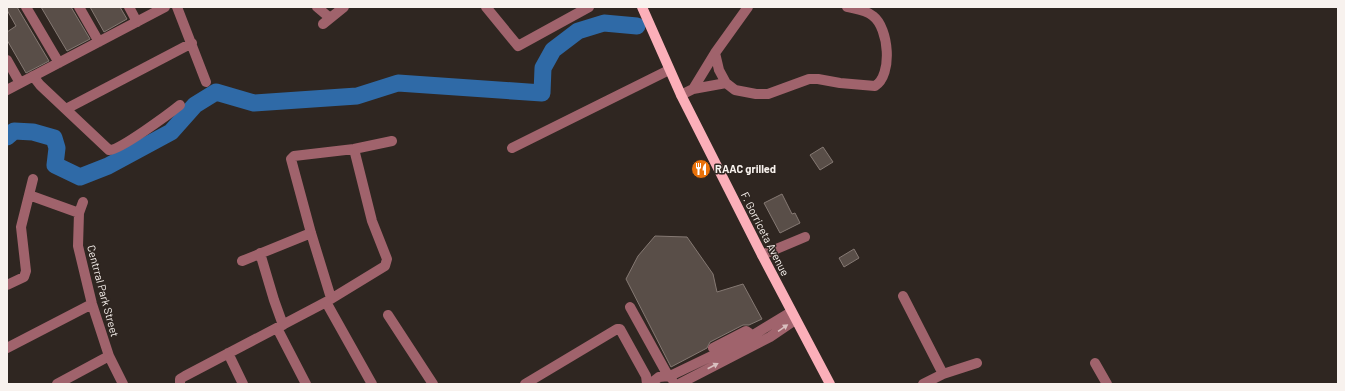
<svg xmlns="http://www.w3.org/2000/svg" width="1345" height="391" font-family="Barlow,sans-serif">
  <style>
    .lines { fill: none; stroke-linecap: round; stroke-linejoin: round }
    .river { stroke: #2f6aa7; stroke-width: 17 }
    .building { fill: #594e48; stroke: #857973 }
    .minor { stroke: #a0636c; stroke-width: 10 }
    .major { stroke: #fbafb9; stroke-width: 10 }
    .oneway { fill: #d9c0c0 }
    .labels { text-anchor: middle; stroke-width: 3; stroke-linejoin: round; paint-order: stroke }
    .poi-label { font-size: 11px; font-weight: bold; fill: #f8f2ee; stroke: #2f2621; text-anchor: start }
    .street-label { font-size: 11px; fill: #f8f2ee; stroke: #2f2621 }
  </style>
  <rect width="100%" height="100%" fill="#2f2621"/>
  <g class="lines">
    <path class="river" d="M7 137 14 131 33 132 54 138 57 148 55 165 80 177 108 166 171 132 195 105 216 92 254 103 357 96 398 83 542 93 543 68 553 50 578 31 604 23 637 26"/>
  </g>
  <path class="building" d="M7 7H17L49 61 26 73 7 40V32L16 26 7 10Z
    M41 7H71L90 39 67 51Z
    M90 7H120L127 19 104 32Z
    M823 147 833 162 820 170 810 155Z
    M782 194 792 214 795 213 800 223 780 233 764 203Z
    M655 236 687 237 713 274 717 292 743 284 762 319 749 325H743L710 342 707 348 671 367 626 279 638 256Z
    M854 249 859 258 844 267 839 258Z"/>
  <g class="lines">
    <path class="minor" d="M26 7 59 63
      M79 7 99 42
      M129 7 137 22
      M177 7 206 82
      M317 7 330 18
      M486 7 518 46 589 7
      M323 24 344 7
      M7 60 20 83
      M33 76 40 85 109 150C119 151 170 113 180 105
      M726 83 719 70 715 53 748 7
      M693 89 715 53
      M7 90 165 7
      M681 95 693 89 726 83 735 90 756 94H768L809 79H818L840 83 875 86C893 75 889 28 873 16 866 10 855 9 847 7
      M66 109 192 43
      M512 148 669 70
      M29 195 79 213
      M83 202 79 213 78 246 92 304 109 356 123 384
      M260 253 274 300 283 325
      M762 255 805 237
      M242 261 311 233
      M7 285 24 277 26 271 21 227 33 179
      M903 296 943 374
      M331 298 311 233 291 159 294 156 354 149 392 141
      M326 302 372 384
      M630 307 666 372 672 379
      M388 315 433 384
      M277 328 306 384
      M7 348 92 304
      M713 348 746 331 749 333 754 340
      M228 353 243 384
      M1095 363 1107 384
      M57 384 109 356
      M180 384V379L185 376 326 302 385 266 387 259 372 221 354 149
      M525 384 617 329H620L646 376 647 384
      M650 384 659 377 670 376 745 340 791 312
      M679 384 770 337 795 320
      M923 384 943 374 977 363"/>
    <path class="major" d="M642 7 681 95 762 255 830 384"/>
  </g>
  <defs><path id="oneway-solid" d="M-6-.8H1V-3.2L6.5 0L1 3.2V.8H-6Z"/></defs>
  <g class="oneway">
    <use href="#oneway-solid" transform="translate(783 328) rotate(-35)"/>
    <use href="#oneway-solid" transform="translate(713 366) rotate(-27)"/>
  </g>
  <defs>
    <g id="restaurant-disc" transform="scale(1)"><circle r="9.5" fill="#e8710a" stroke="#2f2621"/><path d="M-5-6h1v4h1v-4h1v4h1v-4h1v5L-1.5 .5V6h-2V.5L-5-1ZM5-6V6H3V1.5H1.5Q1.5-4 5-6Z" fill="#fff"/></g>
  </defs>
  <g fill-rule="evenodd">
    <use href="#restaurant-disc" x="701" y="169"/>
  </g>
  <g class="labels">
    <g class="poi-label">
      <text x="715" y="173">RAAC grilled</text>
    </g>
    <g class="street-label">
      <text transform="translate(765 234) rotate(63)" y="4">F. Gorriceta Avenue</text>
      <text transform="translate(103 291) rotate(75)" y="4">Centrral Park Street</text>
    </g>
  </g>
  <rect width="1345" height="391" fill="none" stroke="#f8f2ee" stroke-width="16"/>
</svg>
